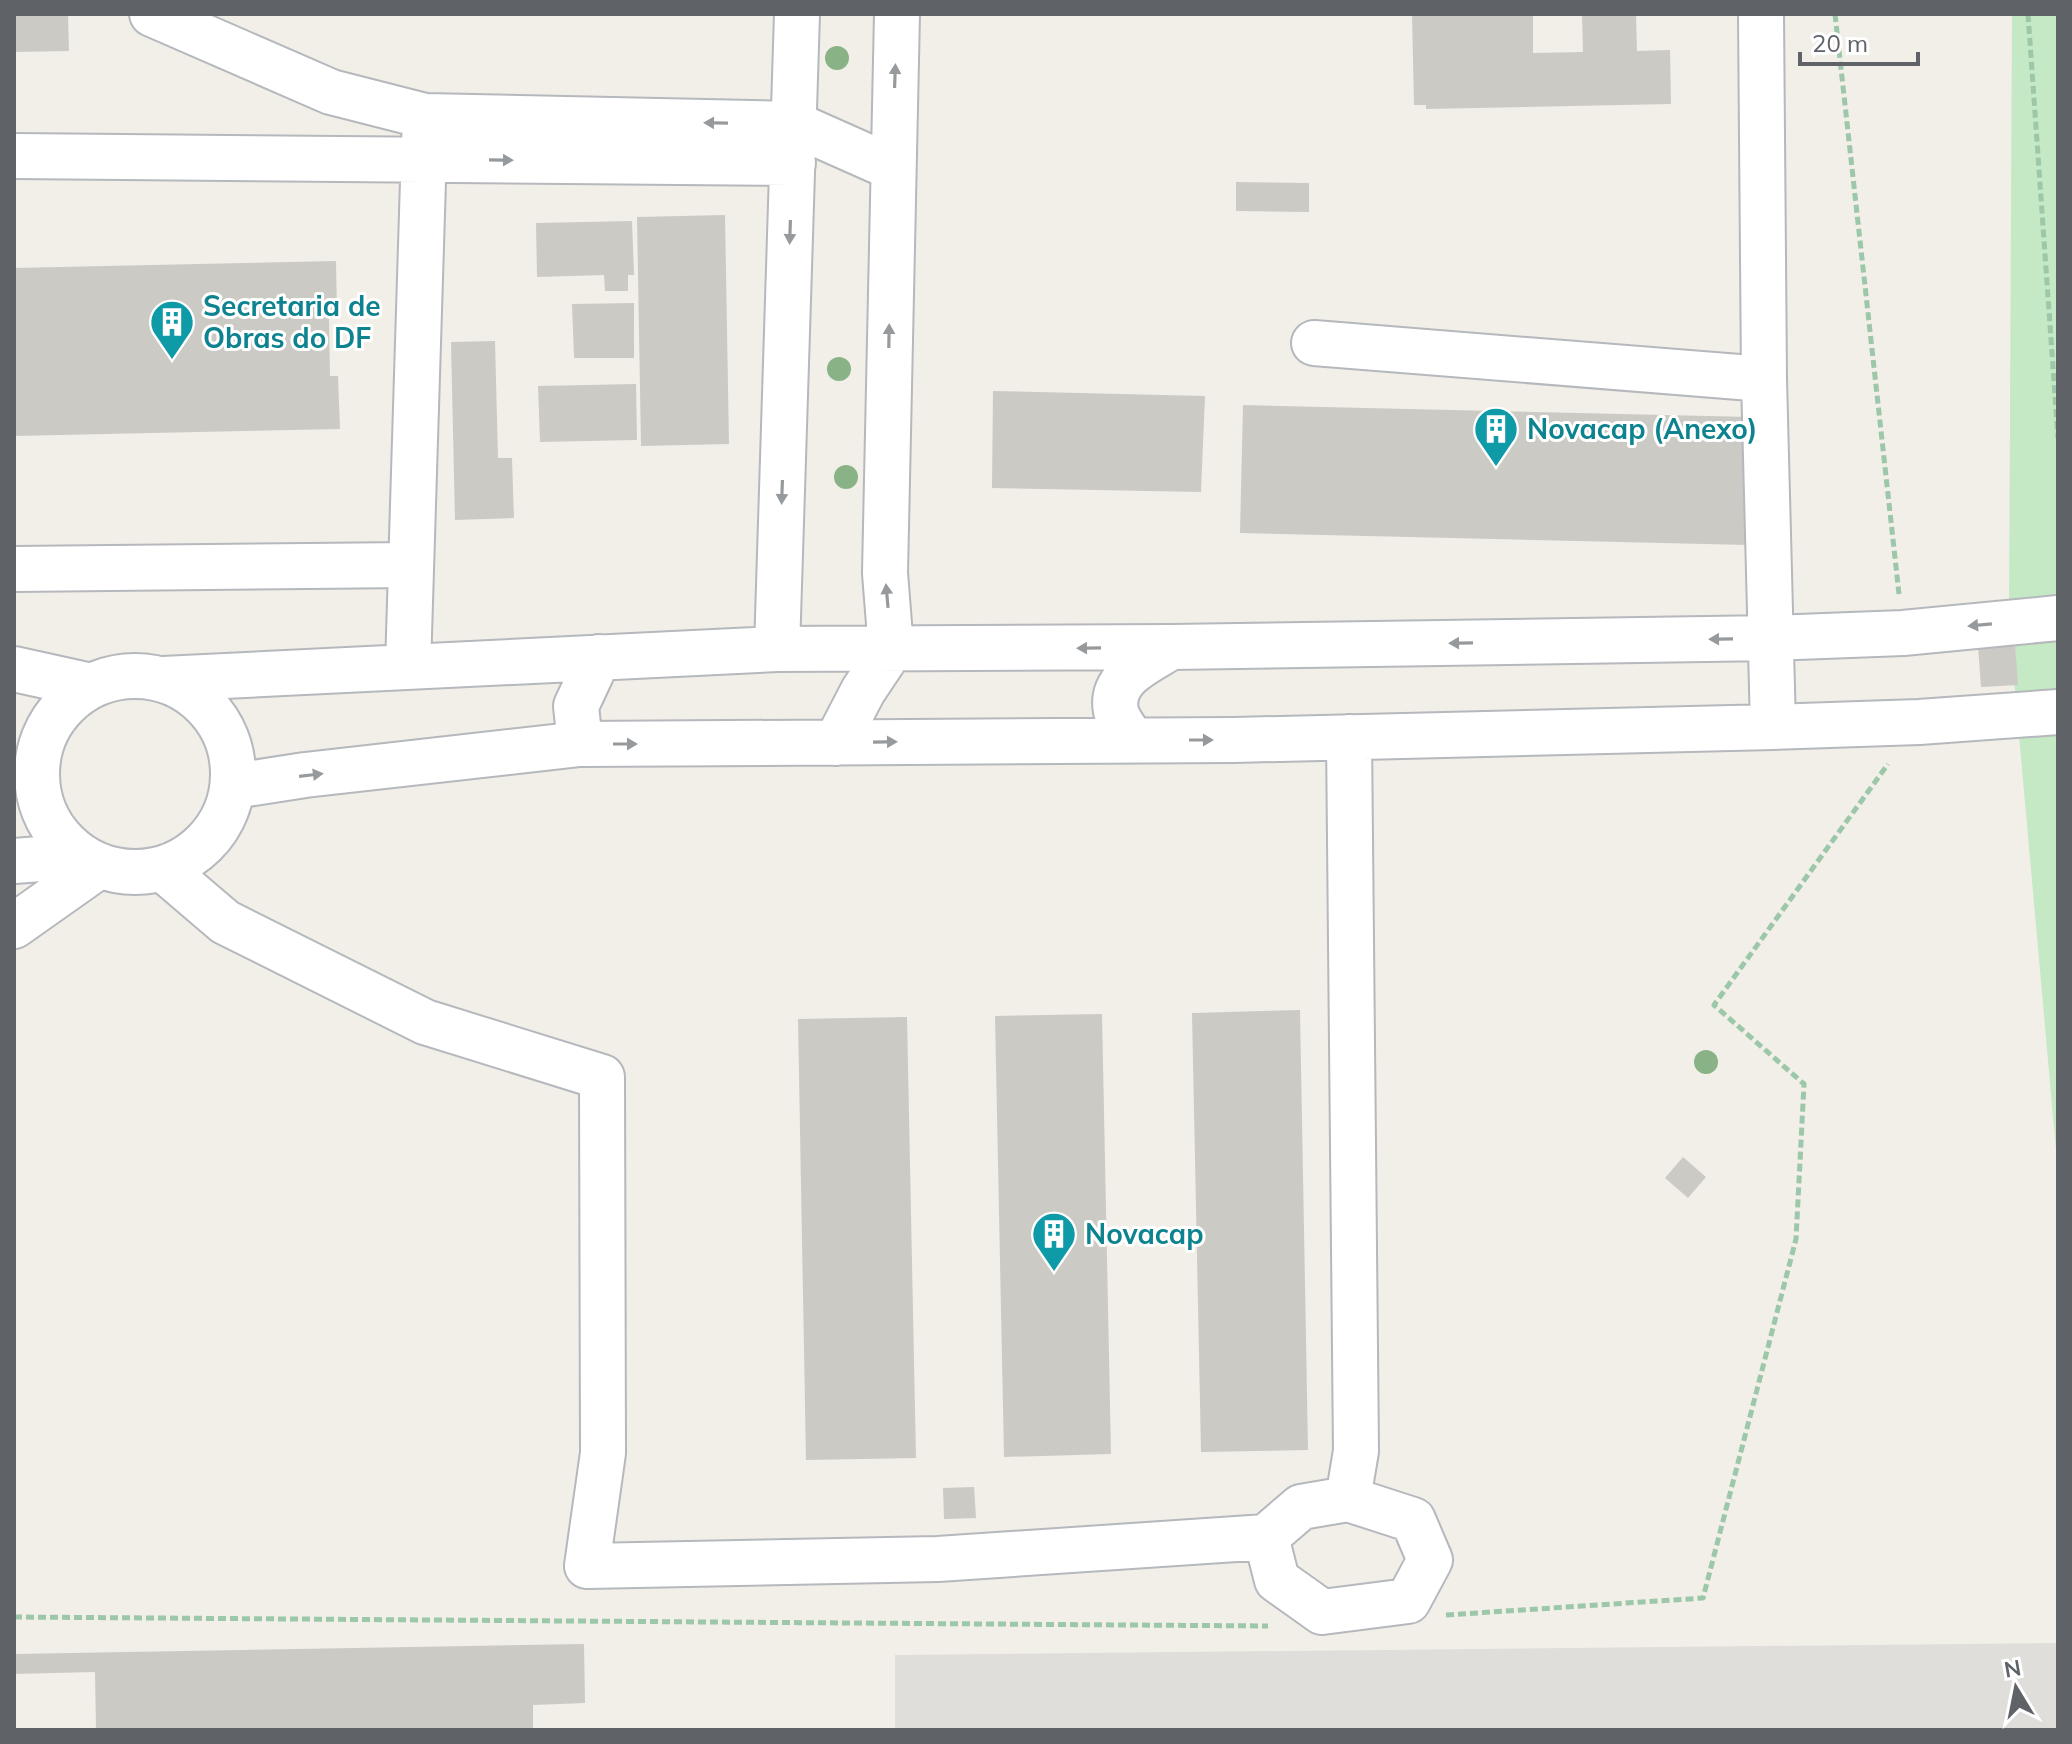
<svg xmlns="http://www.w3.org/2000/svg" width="2072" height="1744" font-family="Mulish,sans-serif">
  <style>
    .industrial { fill: #e0deda }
    .green { fill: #c5e8c5 }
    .building { fill: #cccac5 }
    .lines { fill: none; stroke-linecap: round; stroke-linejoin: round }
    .minor-casing { stroke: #b5b8bc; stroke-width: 48 }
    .path { stroke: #9cc7a9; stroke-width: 5; stroke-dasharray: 8 4; stroke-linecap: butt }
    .minor { stroke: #fff; stroke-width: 44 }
    .tree { fill: #89b387 }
    .oneway { fill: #979a9d }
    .labels { text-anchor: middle; stroke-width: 6; stroke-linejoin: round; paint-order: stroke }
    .culture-label { font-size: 28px; font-weight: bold; fill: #0d838f; stroke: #fff; text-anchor: start }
  </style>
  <rect width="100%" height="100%" fill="#f1efe8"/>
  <path class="industrial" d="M2058 1643V1730H895V1655Z"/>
  <path class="green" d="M2012 14H2058V1172L2009 623Z"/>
  <path class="building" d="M14 14H68L69 51 14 52Z
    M1412 14H1533V53L1583 52 1582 14H1636L1637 51 1670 50 1671 104 1426 109V105H1414Z
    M1236 182 1309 183V212L1236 211Z
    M725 215 729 444 641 446 637 217Z
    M632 221 634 275H628V291H605L604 275 537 277 536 223Z
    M336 261 337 315H329V320L330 376H338L340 429 14 436V268Z
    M634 303V358H574L572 304Z
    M495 341 498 458H512L514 518 455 520 451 342Z
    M636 384 637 440 540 442 538 386Z
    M993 391 1205 396 1201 492 992 488Z
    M1243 405 1751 417 1748 545 1240 533Z
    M2014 631 2018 685 1981 687 1977 633Z
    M1300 1010 1308 1450 1201 1452 1192 1013Z
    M1102 1014 1111 1454 1004 1457 995 1016Z
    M907 1017 916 1458 806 1460 798 1019Z
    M1683 1157 1706 1177 1688 1198 1665 1178Z
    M974 1487 976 1518 944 1519 943 1488Z
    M584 1644 585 1703 533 1705V1730H96L95 1672 14 1674V1654Z"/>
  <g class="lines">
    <g class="minor-casing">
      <path id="minor" d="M152 14 331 92 425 116 408 667
        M1761 14 1764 379 1773 727
        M425 116 794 124 893 168
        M14 156 793 163
        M1314 343 1764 379
        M14 569 411 565
        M777 649 797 14
        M14 669 91 686
        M37 774a98 98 0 1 1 196 0a98 98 0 1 1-196 0Z
        M163 679 777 649 1171 647 1772 638 1903 633 2058 618
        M1132 740C1127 731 1118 721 1116 711 1109 677 1148 662 1171 647
        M836 743 863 691 891 649 885 573 897 14
        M580 744 576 706 599 657
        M234 786 305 775 580 744 1234 740 1773 727 1919 722 2058 712
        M14 861 80 856
        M163 869 225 922 425 1022 602 1077 603 1453 587 1566 938 1559 1266 1537
        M14 926 99 866
        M1348 1499 1356 1451 1349 737
        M1348 1499 1413 1520 1430 1560 1408 1601 1322 1612 1277 1580 1266 1537 1301 1507Z"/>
    </g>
    <path class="path" d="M1835 14 1899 594
      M2028 14 2058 438
      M1446 1615 1703 1598 1796 1239 1804 1084 1714 1005 1888 764
      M14 1617 1268 1626"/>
    <use href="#minor" class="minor"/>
  </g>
  <g class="tree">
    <circle cx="837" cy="58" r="12"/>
    <circle cx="839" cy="369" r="12"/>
    <circle cx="846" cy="477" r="12"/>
    <circle cx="1706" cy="1062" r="12"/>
  </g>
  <defs><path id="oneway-solid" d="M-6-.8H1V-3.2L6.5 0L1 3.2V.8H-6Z" transform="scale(2)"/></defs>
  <g class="oneway">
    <use href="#oneway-solid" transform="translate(895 76) rotate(-88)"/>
    <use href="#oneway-solid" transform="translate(716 123) rotate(-179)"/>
    <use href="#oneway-solid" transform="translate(501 160) rotate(1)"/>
    <use href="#oneway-solid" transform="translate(790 232) rotate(92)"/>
    <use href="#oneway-solid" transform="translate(889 336) rotate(-89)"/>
    <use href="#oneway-solid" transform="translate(782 492) rotate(92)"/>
    <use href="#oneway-solid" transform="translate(887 596) rotate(-95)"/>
    <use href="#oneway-solid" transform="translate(1980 625) rotate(175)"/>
    <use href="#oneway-solid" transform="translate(1721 639) rotate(179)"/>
    <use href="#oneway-solid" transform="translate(1461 643) rotate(179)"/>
    <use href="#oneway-solid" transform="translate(1089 648) rotate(179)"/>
    <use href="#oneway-solid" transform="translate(1201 740)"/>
    <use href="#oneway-solid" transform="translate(885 742) rotate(-1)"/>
    <use href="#oneway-solid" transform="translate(625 744)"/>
    <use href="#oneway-solid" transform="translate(311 775) rotate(-7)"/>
  </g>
  <defs>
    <g id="building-pin" transform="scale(2.3)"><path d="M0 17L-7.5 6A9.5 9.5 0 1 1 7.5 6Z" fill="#0f9aa8" stroke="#fff"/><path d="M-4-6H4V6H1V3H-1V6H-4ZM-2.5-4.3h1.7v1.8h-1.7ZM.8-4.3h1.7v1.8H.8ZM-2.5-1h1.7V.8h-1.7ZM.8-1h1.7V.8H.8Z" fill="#fff"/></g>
  </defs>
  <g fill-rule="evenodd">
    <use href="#building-pin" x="172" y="322"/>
    <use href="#building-pin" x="1496" y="429"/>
    <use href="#building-pin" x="1054" y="1234"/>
  </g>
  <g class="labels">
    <g class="culture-label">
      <text x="203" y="316">Secretaria de<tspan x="203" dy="32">Obras do DF</tspan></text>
      <text x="1527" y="439">Novacap (Anexo)</text>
      <text x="1085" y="1244">Novacap</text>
    </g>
  </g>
  <rect width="2072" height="1744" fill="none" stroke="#5f6368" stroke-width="32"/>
  <g transform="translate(2016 1688) rotate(350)" stroke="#ffffff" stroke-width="6" paint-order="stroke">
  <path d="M0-6L14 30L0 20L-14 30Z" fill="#5f6368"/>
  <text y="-12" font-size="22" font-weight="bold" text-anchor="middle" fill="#5f6368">N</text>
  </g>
  <path d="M1800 52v12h118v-12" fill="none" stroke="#5f6368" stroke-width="4"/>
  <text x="1812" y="52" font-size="24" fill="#5f6368" stroke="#ffffff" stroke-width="6" paint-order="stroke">20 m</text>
</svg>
